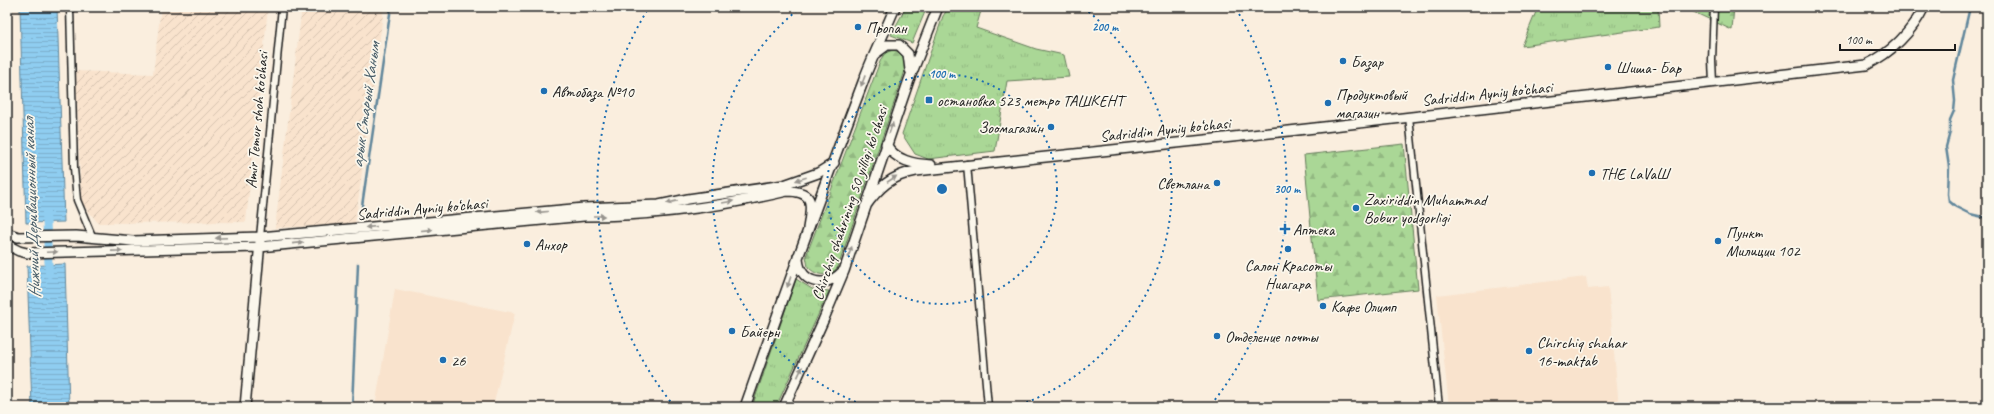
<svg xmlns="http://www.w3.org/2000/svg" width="1994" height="414" font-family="Caveat,sans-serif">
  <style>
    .built { fill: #f9e3cd }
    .industrial { fill: url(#industrial-furrows) }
    .grass { fill: url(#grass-tufts); stroke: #637a59 }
    .forest { fill: url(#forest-firs); stroke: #637a59 }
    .water { fill: url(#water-rules); stroke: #61869b }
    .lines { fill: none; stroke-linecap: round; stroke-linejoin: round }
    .stream { stroke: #61869b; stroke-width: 2.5 }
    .canal { stroke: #8fcdf0; stroke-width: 8 }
    .street-casing { stroke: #1c1c1c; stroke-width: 9 }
    .secondary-casing { stroke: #1c1c1c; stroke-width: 12 }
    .street { stroke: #fbf7ec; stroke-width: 6 }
    .secondary { stroke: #fbf7ec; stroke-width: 9 }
    .oneway { fill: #97948e }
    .ring { fill: none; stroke: #1f6fb2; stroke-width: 2; stroke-dasharray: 2 4 }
    .poi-dot { fill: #1f6fb2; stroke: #fbf7ec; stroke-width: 1.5 }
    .labels { text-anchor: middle; stroke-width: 3.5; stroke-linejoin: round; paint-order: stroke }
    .poi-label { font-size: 16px; fill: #1c1c1c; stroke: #fbf7ec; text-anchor: start }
    .street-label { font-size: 16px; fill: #1c1c1c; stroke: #fbf7ec }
    .water-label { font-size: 17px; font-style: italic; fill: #445a66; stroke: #fbf7ec }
    .centre { fill: #1f6fb2; stroke: #fbf7ec; stroke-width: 2 }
    .ring-label { font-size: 12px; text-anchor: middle; font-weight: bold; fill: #1f6fb2; stroke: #fbf7ec; stroke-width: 3.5; stroke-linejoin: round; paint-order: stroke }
  </style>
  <defs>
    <pattern id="industrial-furrows" width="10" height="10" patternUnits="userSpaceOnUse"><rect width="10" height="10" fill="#f9e3cd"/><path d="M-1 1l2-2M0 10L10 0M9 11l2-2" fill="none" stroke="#d5c2af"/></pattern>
    <pattern id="grass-tufts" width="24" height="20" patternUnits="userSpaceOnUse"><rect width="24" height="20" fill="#aad796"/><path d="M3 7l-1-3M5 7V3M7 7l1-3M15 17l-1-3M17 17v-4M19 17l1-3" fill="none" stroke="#92b881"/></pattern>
    <pattern id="forest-firs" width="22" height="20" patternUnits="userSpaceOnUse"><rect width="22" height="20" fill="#aad796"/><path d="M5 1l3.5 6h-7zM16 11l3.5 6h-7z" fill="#92b881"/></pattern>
    <pattern id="water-rules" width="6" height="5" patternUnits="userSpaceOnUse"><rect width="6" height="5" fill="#8fcdf0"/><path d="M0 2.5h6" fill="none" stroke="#7bafcd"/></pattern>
  </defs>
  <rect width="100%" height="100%" fill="#faeede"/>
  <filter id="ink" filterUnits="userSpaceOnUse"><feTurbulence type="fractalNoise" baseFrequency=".025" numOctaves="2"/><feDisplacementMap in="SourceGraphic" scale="8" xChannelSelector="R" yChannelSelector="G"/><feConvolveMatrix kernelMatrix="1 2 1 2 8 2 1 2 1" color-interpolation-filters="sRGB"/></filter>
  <g filter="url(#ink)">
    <path class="built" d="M1586 277 1588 289 1608 287 1619 407H1449L1437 295Z
      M395 289 515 313 493 407H375Z"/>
    <path class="industrial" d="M161 7H268L246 222 98 223 81 202 76 71 153 74Z
      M302 7H384L355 224 275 228Z"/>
    <path class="grass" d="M906 7H927L912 43 891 35Z
      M949 7H982L976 28 1036 49 1064 55 1069 77 1007 81 995 151 928 159 915 154 902 134 943 16Z
      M1538 7H1658L1659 27 1522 46Z
      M796 279 812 289 829 291 776 407H752Z"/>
    <path class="forest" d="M1683 7H1734L1732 30Z
      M893 50C904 52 905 59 906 68L838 267C830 277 817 277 808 267L806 256 881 59 885 53Z
      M1404 144 1418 289 1318 300 1304 155Z"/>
    <path class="water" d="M20 7H57L64 222 26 223Z
      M65 264 69 407H32L27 266Z"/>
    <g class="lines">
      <path class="stream" d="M1970 7 1953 80 1955 101 1954 111 1950 120V132L1946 147 1949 167 1948 194 1949 201 1956 207 1970 214 1987 218
        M362 206 391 7
        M352 407 358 264"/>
      <path class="canal" d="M46 212 49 274"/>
      <g class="street-casing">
        <path id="street" d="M70 7 74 168 77 200 92 236
          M1713 83 1712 60 1714 7
          M1409 117 1439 407
          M967 164 988 407
          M260 237 282 7"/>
      </g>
      <g class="secondary-casing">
        <path id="secondary" d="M876 53 887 45H899L908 54 910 70
          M886 144C895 161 914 164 931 165
          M865 207C878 188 892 175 916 171L1289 131 1866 65C1891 53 1912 32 1924 7
          M7 233 18 237 76 236 133 241 260 237 584 208 659 205 688 199 784 185 818 173 834 163
          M7 245 19 251 27 253 259 247 584 216C652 216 720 207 787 191 815 191 812 205 808 228
          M798 256C798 283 825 290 842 272
          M245 407 260 242
          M745 407C783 298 822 190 863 82 872 57 885 32 895 7
          M784 407 823 321 844 271 909 80 938 7"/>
      </g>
      <use href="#street" class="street"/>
      <use href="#secondary" class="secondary"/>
    </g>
    <defs><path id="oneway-solid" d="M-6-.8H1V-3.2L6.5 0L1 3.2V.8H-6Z"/></defs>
    <g class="oneway">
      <use href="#oneway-solid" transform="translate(863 81) rotate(111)"/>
      <use href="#oneway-solid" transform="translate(891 128) rotate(-71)"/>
      <use href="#oneway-solid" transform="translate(801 179) rotate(162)"/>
      <use href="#oneway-solid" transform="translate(892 179) rotate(-33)"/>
      <use href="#oneway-solid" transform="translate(672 202) rotate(167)"/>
      <use href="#oneway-solid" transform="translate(728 202) rotate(-10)"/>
      <use href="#oneway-solid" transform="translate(542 212) rotate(175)"/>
      <use href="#oneway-solid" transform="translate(599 216)"/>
      <use href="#oneway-solid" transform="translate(371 227) rotate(175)"/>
      <use href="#oneway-solid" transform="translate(427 230) rotate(-5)"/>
      <use href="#oneway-solid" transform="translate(221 238) rotate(178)"/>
      <use href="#oneway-solid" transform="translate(298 243) rotate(-6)"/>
      <use href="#oneway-solid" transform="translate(117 251) rotate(-1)"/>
      <use href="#oneway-solid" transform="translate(52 252) rotate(-2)"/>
      <use href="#oneway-solid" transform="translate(850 252) rotate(-71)"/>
      <use href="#oneway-solid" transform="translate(789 282) rotate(109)"/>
      <use href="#oneway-solid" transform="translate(800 372) rotate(-65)"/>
    </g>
  </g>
  <g class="ring">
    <circle cx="942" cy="189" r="115"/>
    <path d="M867 406A230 230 0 0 1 800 8M1084 8A230 230 0 0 1 1017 406"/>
    <path d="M674 406A345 345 0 0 1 648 9M1236 9A345 345 0 0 1 1210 406"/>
  </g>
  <g class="poi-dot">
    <circle cx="858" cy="27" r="4"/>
    <circle cx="1343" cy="61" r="4"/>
    <circle cx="1608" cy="67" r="4"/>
    <circle cx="544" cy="91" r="4"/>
    <rect x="925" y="96" width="8" height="8" rx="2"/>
    <circle cx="1328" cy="103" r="4"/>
    <circle cx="1051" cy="127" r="4"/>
    <circle cx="1592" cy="173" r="4"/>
    <circle cx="1217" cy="183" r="4"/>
    <circle cx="1356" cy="208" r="4"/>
    <path d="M1283 223h4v4h4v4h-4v4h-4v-4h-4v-4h4z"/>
    <circle cx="1718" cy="241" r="4"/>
    <circle cx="527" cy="244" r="4"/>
    <circle cx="1288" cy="249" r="4"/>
    <circle cx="1323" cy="306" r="4"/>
    <circle cx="732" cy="331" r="4"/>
    <circle cx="1217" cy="336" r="4"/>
    <circle cx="1529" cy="351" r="4"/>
    <circle cx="443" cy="360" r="4"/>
  </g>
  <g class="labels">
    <g class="poi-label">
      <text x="866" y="33">Пропан</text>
      <text x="1351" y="67">Базар</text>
      <text x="1616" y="73">Шиша- Бар</text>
      <text x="552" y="97">Автобаза №10</text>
      <text x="1336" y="100">Продуктовый<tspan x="1336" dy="18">магазин</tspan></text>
      <text x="937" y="106">остановка 523 метро ТАШКЕНТ</text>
      <text x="1043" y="133" text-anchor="end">Зоомагазин</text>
      <text x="1600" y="179">THE LaVaШ</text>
      <text x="1209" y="189" text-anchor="end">Светлана</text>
      <text x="1364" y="205">Zaxiriddin Muhammad<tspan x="1364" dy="18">Bobur yodgorligi</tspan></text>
      <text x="1293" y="235">Аптека</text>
      <text x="1726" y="238">Пункт<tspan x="1726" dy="18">Милиции 102</tspan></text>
      <text x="535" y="250">Анхор</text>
      <text x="1288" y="271" text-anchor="middle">Салон Красоты<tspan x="1288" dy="18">Ниагара</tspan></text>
      <text x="1331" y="312">Кафе Олимп</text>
      <text x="740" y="337">Байерн</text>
      <text x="1225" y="342">Отделение почты</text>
      <text x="1537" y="348">Chirchiq shahar<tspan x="1537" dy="18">16-maktab</tspan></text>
      <text x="451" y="366">26</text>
    </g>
    <g class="street-label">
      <text transform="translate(1487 93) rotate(-6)" y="6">Sadriddin Ayniy ko‘chasi</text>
      <text transform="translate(256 120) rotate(-85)" y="6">Amir Temur shoh ko‘chasi</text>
      <text transform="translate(1165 129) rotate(-6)" y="6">Sadriddin Ayniy ko‘chasi</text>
      <text transform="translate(849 203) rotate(-71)" y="6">Chirchiq shahrining 50 yilligi koʻchasi</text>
      <text transform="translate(422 208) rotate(-5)" y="6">Sadriddin Ayniy ko‘chasi</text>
    </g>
    <g class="water-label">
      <text transform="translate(365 105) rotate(-82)" y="6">арык Старый Ханым</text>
      <text transform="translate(31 208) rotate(-92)" y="6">Нижний Деривационный канал</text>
    </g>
  </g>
  <circle cx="942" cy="189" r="6" class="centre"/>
  <g class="ring-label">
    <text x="1105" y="31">200 m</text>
    <text x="942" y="78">100 m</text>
    <text x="1287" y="193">300 m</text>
  </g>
  <rect width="1994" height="414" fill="none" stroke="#fbf7ec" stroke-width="24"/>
  <rect x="12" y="12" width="1970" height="390" fill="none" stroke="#1c1c1c" stroke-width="1.5" filter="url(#ink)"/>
  <path d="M1840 44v6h115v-6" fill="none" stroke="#1c1c1c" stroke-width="2"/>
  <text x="1846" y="44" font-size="12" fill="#1c1c1c" stroke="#fbf7ec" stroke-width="3" paint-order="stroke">100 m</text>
</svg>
